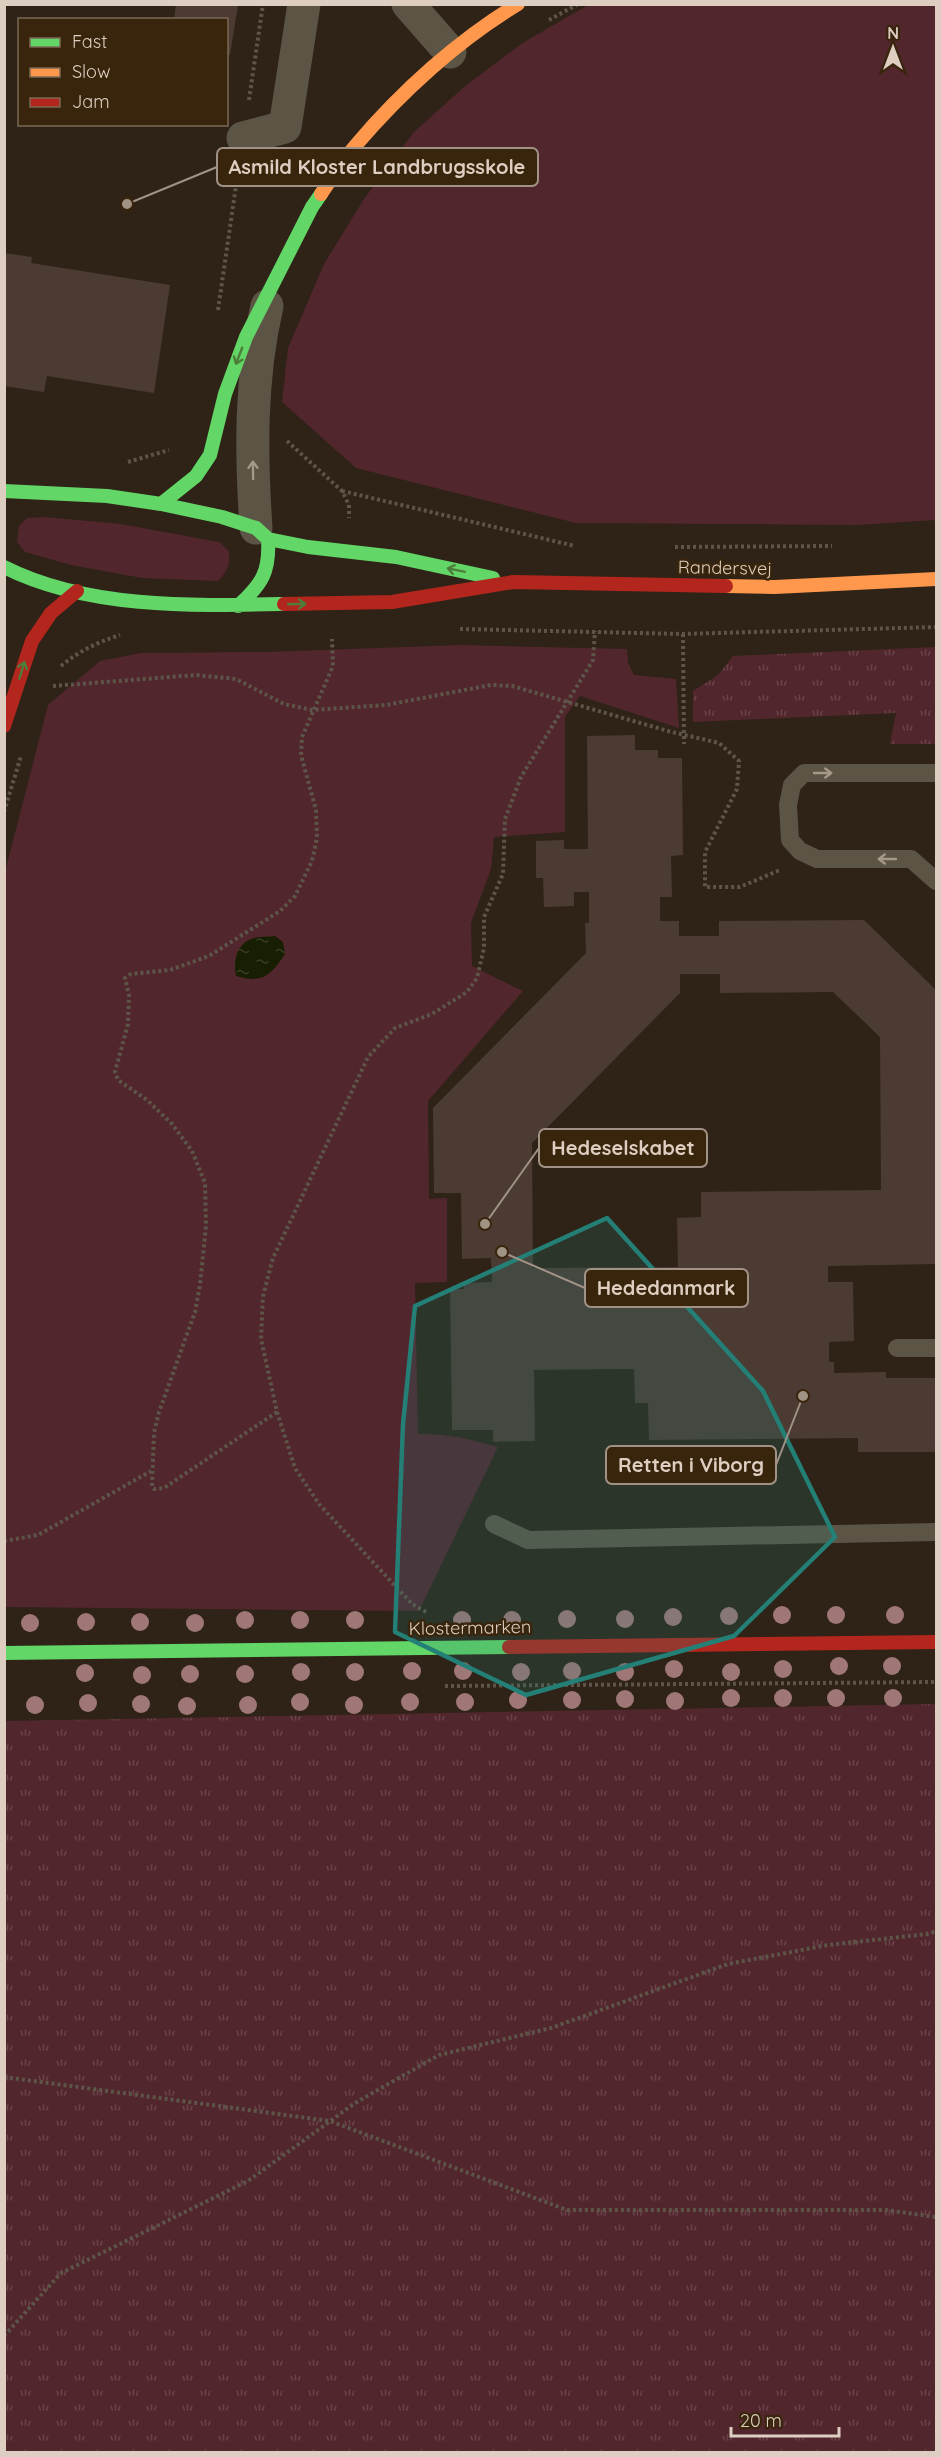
<svg xmlns="http://www.w3.org/2000/svg" width="941" height="2457" font-family="Quicksand,sans-serif">
  <style>
    .green { fill: #52262d }
    .park { fill: url(#park-tufts) }
    .water { fill: url(#water-ripples) }
    .building { fill: #4c3b32; fill-rule: evenodd }
    .lines { fill: none; stroke-linecap: round; stroke-linejoin: round }
    .path { stroke: #5d5548; stroke-width: 4; stroke-dasharray: 3 3; stroke-linecap: butt }
    .lane { stroke: #5c5545; stroke-width: 18 }
    .street { stroke: #5c5545; stroke-width: 33 }
    .fast { stroke: #63d668; stroke-width: 14 }
    .slow { stroke: #ff974d; stroke-width: 14 }
    .jam { stroke: #b3261e; stroke-width: 14 }
    .tree { fill: #a07777 }
    .oneway { stroke: #4e7d3a }
    .oneway2 { stroke: #a39889 }
    .marked { fill: #247f76; fill-opacity: 0.2; stroke: #247f76; stroke-width: 4.5; stroke-linejoin: round }
    .labels { text-anchor: middle; stroke-width: 5; stroke-linejoin: round; paint-order: stroke }
    .street-label { font-size: 18px; fill: #ddcec1; stroke: #39240c }
    .leader { fill: none; stroke: #a09285; stroke-width: 2 }
    .callout-dot { fill: #a09285; stroke: #39240c; stroke-width: 2 }
    .callout { fill: #39240c; stroke: #a09285; stroke-width: 2 }
    .callout-label { font-size: 20px; text-anchor: middle; font-weight: bold; fill: #ddcec1 }
  </style>
  <defs>
    <pattern id="park-tufts" width="24" height="20" patternUnits="userSpaceOnUse" patternTransform="scale(1.5)"><rect width="24" height="20" fill="#52262d"/><path d="M3 7l-1-3M5 7V3M7 7l1-3M15 17l-1-3M17 17v-4M19 17l1-3" fill="none" stroke="#6a444a"/></pattern>
    <pattern id="water-ripples" width="26" height="14" patternUnits="userSpaceOnUse" patternTransform="scale(1.5)"><rect width="26" height="14" fill="#181e02"/><path d="M2 4q2-2 4 0t4 0M15 11q2-2 4 0t4 0" fill="none" stroke="#393e25"/></pattern>
  </defs>
  <rect width="100%" height="100%" fill="#2e2316"/>
  <path class="green" d="M588 5H936V520L857 525 576 523 356 468 282 402 288 348 324 264 364 199 413 133 464 87 521 44Z
    M45 517 121 524 219 542 229 551C230 565 228 571 218 581L142 578 71 565 25 552 17 542 19 526 27 518Z
    M461 645 627 649 628 663 634 675 676 679 679 728 580 696 565 717V832L494 837 491 869 471 923 472 966 523 991 428 1101 429 1199 447 1198V1282L415 1283 418 1434C446 1433 471 1439 498 1447L419 1611 5 1607V872L48 705 100 661 141 653 266 652Z"/>
  <path class="park" d="M936 647V744H890L896 713 693 722V691L718 675 733 656Z
    M936 1704V2452H5V1721Z"/>
  <path class="water" d="M275 936 283 942 285 954C271 975 263 984 236 976 233 962 236 945 251 939 257 936 268 937 275 936Z"/>
  <path class="building" d="M176 4 238 5 230 55H226V20H174Z
    M4 253 32 257 31 263 170 285 154 393 47 376 44 392 4 386Z
    M635 735V750H658V758H682L683 855 671 856 672 897H660V921H679V936H719V921L864 920 936 990V1264L828 1266V1282H853L854 1341 829 1342V1362H834V1373L886 1372V1378H936V1452H858V1438L649 1440 648 1403H635L634 1369 534 1370 535 1441 493 1442V1430H452L450 1289H464V1283L492 1282 491 1258 462 1259 461 1193H434L433 1108 586 953 585 923H589V892H574V906L544 907 543 878H536V841L564 840V849H588L587 736ZM680 974H720V993L833 992 880 1037 881 1190 701 1192V1217L677 1218 678 1267 533 1268 532 1143 680 993Z"/>
  <g class="lines">
    <path class="path" d="M549 20 578 4
      M249 100 263 4
      M218 310 238 172
      M287 441 342 491 349 505V518
      M128 462 169 450
      M342 491 575 546
      M675 547 832 546
      M460 629 683 634 936 627
      M683 634 684 744
      M61 666C79 651 98 642 120 635
      M53 686 196 675 236 679 284 704 312 710 386 705 491 685 512 686 668 731 719 743 739 761 737 789 705 852V887H740L780 870
      M4 812 21 756
      M277 1412 164 1488 154 1489 152 1486 154 1433 159 1412 195 1312 200 1285 206 1226 205 1183 192 1151 172 1124 147 1100 118 1080 115 1072 128 1024 129 995 125 978 131 974 170 970 209 956 280 911 295 896 312 861 317 838 316 810 301 755 302 737 333 666 332 639
      M4 1541 38 1535 151 1471
      M426 1612 412 1604 319 1504 295 1468 277 1412 261 1339 263 1296 273 1258 368 1057 395 1028 432 1014 467 992 477 978 484 948V917L503 874 505 819 521 777 593 660 595 631
      M445 1686 936 1682
      M4 2077 330 2121 567 2210H886L936 2217
      M4 2336 61 2273 248 2181 355 2103 439 2055 551 2028 728 1964 828 1945 927 1934 936 1931"/>
    <path class="lane" d="M936 773H804L792 785 788 805 790 840 800 851 817 859H911L936 881
      M897 1348H936
      M494 1524 528 1540 936 1532"/>
    <path class="street" d="M408 4 450 52
      M243 138 285 127 304 4
      M256 528C251 454 250 379 267 306"/>
    <path class="fast" d="M4 491 107 496 161 504 222 517 256 528 268 539C270 572 262 584 238 606
      M161 504 196 476 210 455 225 394 246 337 312 207 321 194
      M268 539 308 547 396 557 493 578
      M4 567C87 609 193 606 284 604
      M4 1653 509 1647"/>
    <path class="slow" d="M321 194C332 178 343 160 356 145 401 92 458 40 518 4
      M726 586 775 587 936 579"/>
    <path class="jam" d="M284 604 392 602 513 582 726 586
      M4 726 32 641 51 613 77 591
      M509 1647 936 1642"/>
  </g>
  <g class="tree">
    <circle cx="782" cy="1615" r="9"/>
    <circle cx="836" cy="1615" r="9"/>
    <circle cx="895" cy="1615" r="9"/>
    <circle cx="729" cy="1616" r="9"/>
    <circle cx="673" cy="1617" r="9"/>
    <circle cx="567" cy="1619" r="9"/>
    <circle cx="625" cy="1619" r="9"/>
    <circle cx="245" cy="1620" r="9"/>
    <circle cx="300" cy="1620" r="9"/>
    <circle cx="355" cy="1620" r="9"/>
    <circle cx="462" cy="1620" r="9"/>
    <circle cx="512" cy="1620" r="9"/>
    <circle cx="86" cy="1622" r="9"/>
    <circle cx="140" cy="1622" r="9"/>
    <circle cx="30" cy="1623" r="9"/>
    <circle cx="195" cy="1623" r="9"/>
    <circle cx="839" cy="1666" r="9"/>
    <circle cx="892" cy="1666" r="9"/>
    <circle cx="674" cy="1669" r="9"/>
    <circle cx="783" cy="1669" r="9"/>
    <circle cx="412" cy="1671" r="9"/>
    <circle cx="463" cy="1671" r="9"/>
    <circle cx="572" cy="1671" r="9"/>
    <circle cx="301" cy="1672" r="9"/>
    <circle cx="355" cy="1672" r="9"/>
    <circle cx="521" cy="1672" r="9"/>
    <circle cx="625" cy="1672" r="9"/>
    <circle cx="731" cy="1672" r="9"/>
    <circle cx="85" cy="1673" r="9"/>
    <circle cx="190" cy="1674" r="9"/>
    <circle cx="245" cy="1674" r="9"/>
    <circle cx="142" cy="1675" r="9"/>
    <circle cx="731" cy="1698" r="9"/>
    <circle cx="783" cy="1698" r="9"/>
    <circle cx="836" cy="1698" r="9"/>
    <circle cx="893" cy="1698" r="9"/>
    <circle cx="625" cy="1699" r="9"/>
    <circle cx="518" cy="1700" r="9"/>
    <circle cx="572" cy="1700" r="9"/>
    <circle cx="675" cy="1701" r="9"/>
    <circle cx="300" cy="1702" r="9"/>
    <circle cx="410" cy="1702" r="9"/>
    <circle cx="465" cy="1702" r="9"/>
    <circle cx="88" cy="1703" r="9"/>
    <circle cx="141" cy="1704" r="9"/>
    <circle cx="35" cy="1705" r="9"/>
    <circle cx="248" cy="1705" r="9"/>
    <circle cx="354" cy="1705" r="9"/>
    <circle cx="187" cy="1706" r="9"/>
  </g>
  <defs><path id="oneway-shaft" d="M-6 0H5M1.5-3L5.5 0L1.5 3" fill="none" stroke-width="1.6" stroke-linecap="round" stroke-linejoin="round" transform="scale(1.5)"/></defs>
  <g class="oneway">
    <use href="#oneway-shaft" transform="translate(239 356) rotate(111)"/>
    <use href="#oneway-shaft" transform="translate(456 570) rotate(-168)"/>
    <use href="#oneway-shaft" transform="translate(297 604) rotate(-2)"/>
    <use href="#oneway-shaft" transform="translate(22 670) rotate(-73)"/>
  </g>
  <g class="oneway2">
    <use href="#oneway-shaft" transform="translate(253 470) rotate(-91)"/>
    <use href="#oneway-shaft" transform="translate(823 773)"/>
    <use href="#oneway-shaft" transform="translate(887 859) rotate(180)"/>
  </g>
  <path class="marked" d="M607 1218 763 1391 835 1537 734 1636 526 1695 395 1632 403 1424 415 1306Z"/>
  <g class="labels">
    <g class="street-label">
      <text transform="translate(725 568) rotate(1)" y="6">Randersvej</text>
      <text transform="translate(470 1628) rotate(-1)" y="6">Klostermarken</text>
    </g>
  </g>
  <path class="leader" d="M127 204L217 167M485 1224L539 1148M502 1252L585 1288M803 1396L776 1465"/>
  <g class="callout-dot">
    <circle cx="127" cy="204" r="6"/>
    <circle cx="485" cy="1224" r="6"/>
    <circle cx="502" cy="1252" r="6"/>
    <circle cx="803" cy="1396" r="6"/>
  </g>
  <g class="callout">
    <rect x="217" y="148" width="321" height="38" rx="6"/>
    <rect x="539" y="1129" width="168" height="38" rx="6"/>
    <rect x="585" y="1269" width="163" height="38" rx="6"/>
    <rect x="606" y="1446" width="170" height="38" rx="6"/>
  </g>
  <g class="callout-label">
    <text x="377" y="174">Asmild Kloster Landbrugsskole</text>
    <text x="623" y="1155">Hedeselskabet</text>
    <text x="666" y="1295">Hededanmark</text>
    <text x="691" y="1472">Retten i Viborg</text>
  </g>
  <rect width="941" height="2457" fill="none" stroke="#ddcec1" stroke-width="12"/>
  <rect x="18" y="18" width="210" height="108" fill="#39240c" stroke="#7b6854" stroke-width="1.5"/>
  <rect x="30" y="38" width="30" height="9" fill="#63d668" stroke="#7b6854" stroke-width="1.5"/>
  <text x="72" y="48" font-size="18" fill="#ddcec1">Fast</text>
  <rect x="30" y="68" width="30" height="9" fill="#ff974d" stroke="#7b6854" stroke-width="1.5"/>
  <text x="72" y="78" font-size="18" fill="#ddcec1">Slow</text>
  <rect x="30" y="98" width="30" height="9" fill="#b3261e" stroke="#7b6854" stroke-width="1.5"/>
  <text x="72" y="108" font-size="18" fill="#ddcec1">Jam</text>
  <g transform="translate(893 48)" stroke="#39240c" stroke-width="4.5" paint-order="stroke">
  <path d="M0-4.5L10 22L0 15L-10 22Z" fill="#ddcec1"/>
  <text y="-9" font-size="16" font-weight="bold" text-anchor="middle" fill="#ddcec1">N</text>
  </g>
  <path d="M731 2427v9h108v-9" fill="none" stroke="#ddcec1" stroke-width="3"/>
  <text x="740" y="2427" font-size="18" fill="#ddcec1" stroke="#39240c" stroke-width="4.5" paint-order="stroke">20 m</text>
</svg>
